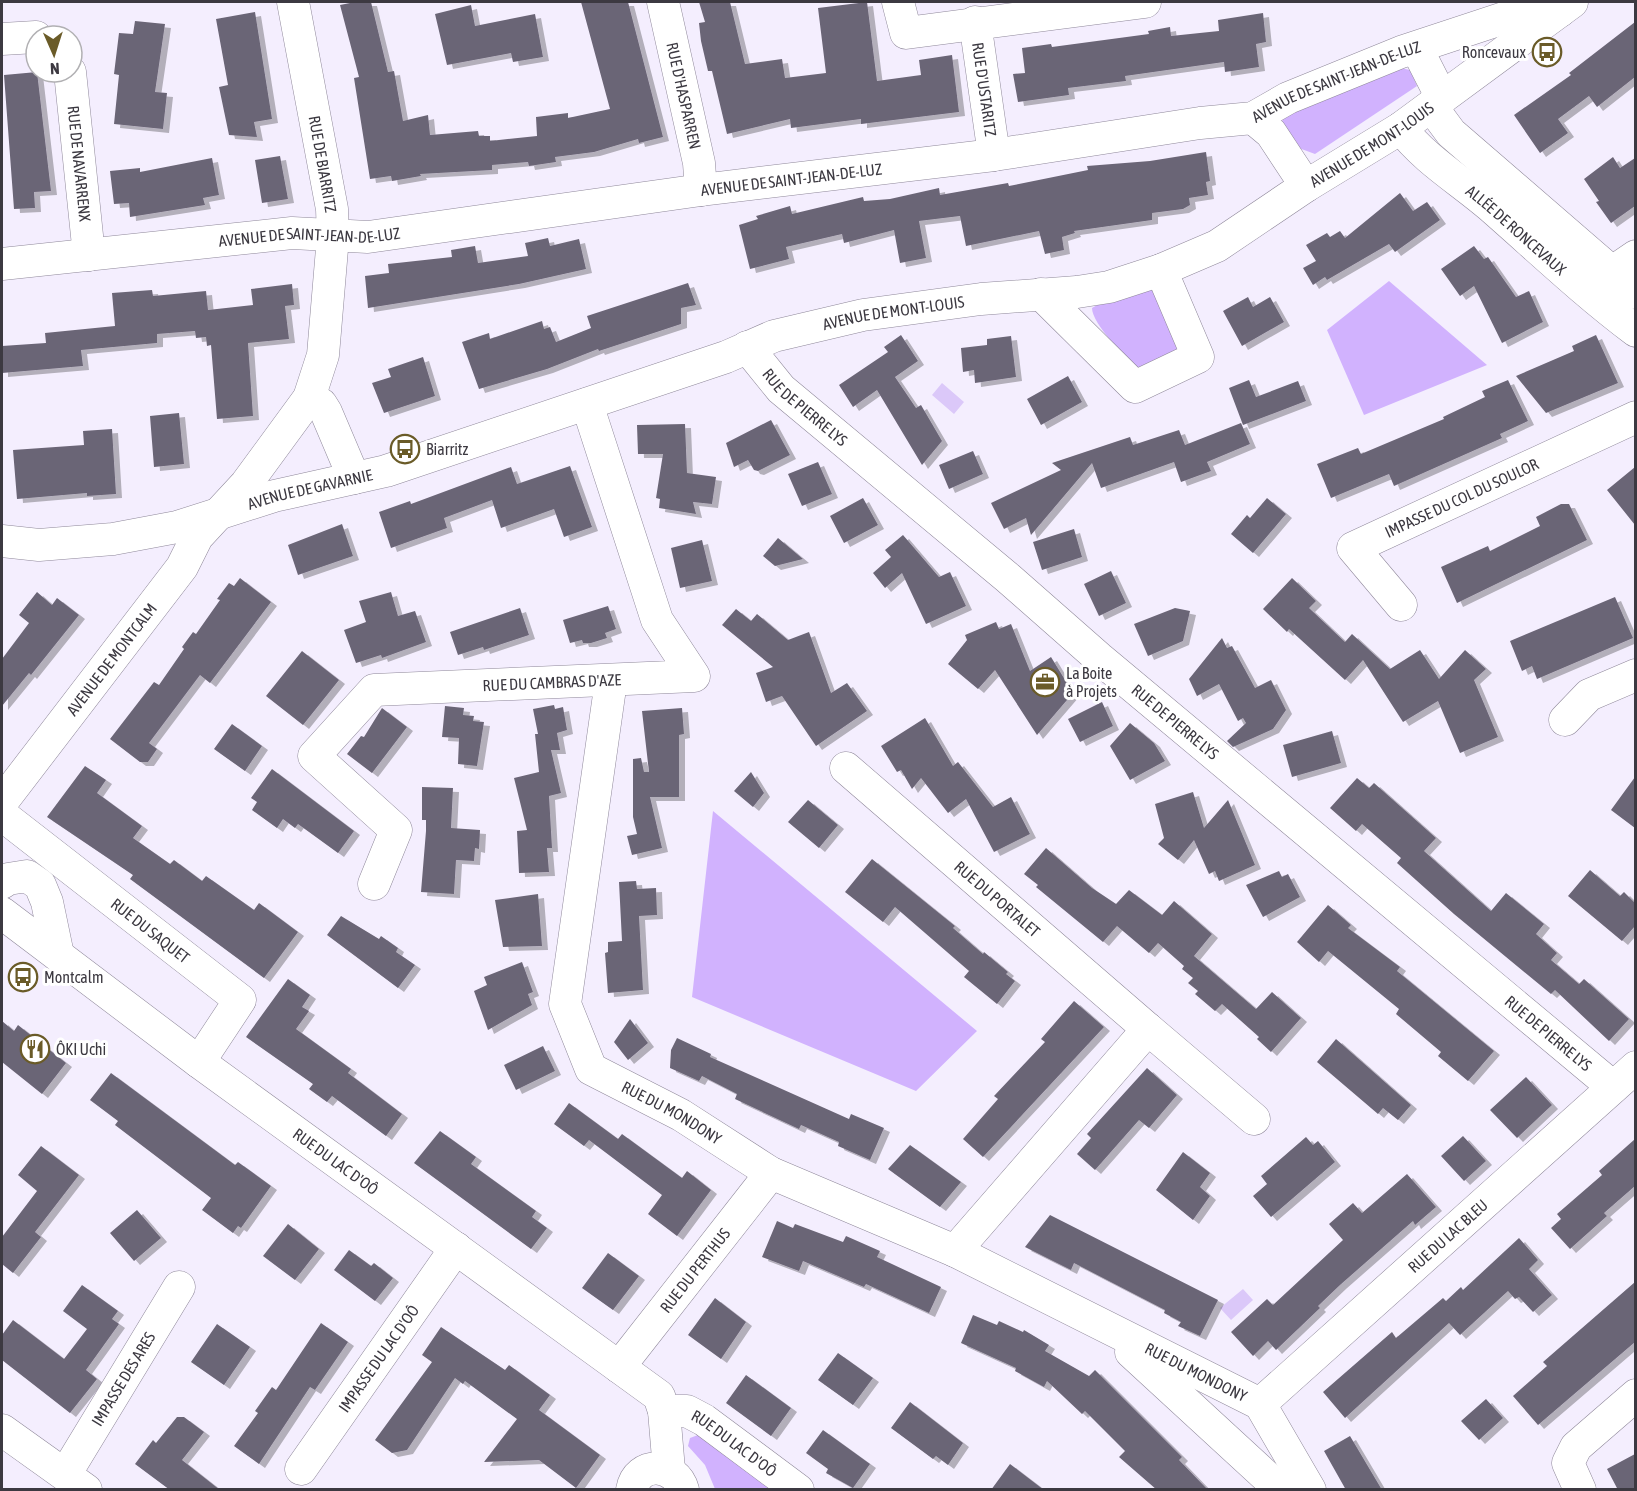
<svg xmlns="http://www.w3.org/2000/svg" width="1637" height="1491" font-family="'Asap Condensed',sans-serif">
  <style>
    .green { fill: #d1b2fe }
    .water { fill: #dbc8f9 }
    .building { fill: #6b6576; filter: url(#shadow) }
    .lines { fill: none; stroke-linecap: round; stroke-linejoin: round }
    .minor-casing { stroke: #8f889a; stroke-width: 33 }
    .minor { stroke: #fff; stroke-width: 32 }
    .labels { text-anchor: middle; stroke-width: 6; stroke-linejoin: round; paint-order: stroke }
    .poi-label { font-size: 16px; fill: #3c3941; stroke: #fff; text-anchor: start }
    .street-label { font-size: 16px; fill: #3c3941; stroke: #fff }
  </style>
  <defs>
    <filter id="shadow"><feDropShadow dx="6" dy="4" stdDeviation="0" flood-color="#0004"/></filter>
  </defs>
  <rect width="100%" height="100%" fill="#f4eefe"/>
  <path class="green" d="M1401 68 1410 70 1417 86 1315 154 1296 147 1281 127 1284 114Z
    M1389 281 1487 365 1364 415 1327 330Z
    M1153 288 1187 347 1140 370C1127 359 1092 324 1092 308L1104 301Z
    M713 811 977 1031 916 1091 692 997Z
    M698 1435 770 1489H715L705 1465 688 1446 690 1438Z"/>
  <path class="water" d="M942 383 964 402 954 414 932 395Z
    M1243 1289 1253 1300 1231 1320 1220 1308Z"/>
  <path class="building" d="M355 2H371L388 72 394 71 403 121 428 115 430 135 478 131 479 136H490V141L537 136 536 117 568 113V118L610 109 581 2H628L663 137 639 143 638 139 594 152 555 157 556 162 529 166 528 162 492 165V170L420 174 421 176 392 181 391 176 370 179 354 78 359 77 340 5Z
    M699 2H730L745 64 782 59 785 78 826 73 818 8 867 2 877 81 921 75 919 60 952 55 959 112 861 124V119L791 128 790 119 727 134 712 71H708L701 41 699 23 705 22Z
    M471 5 475 26 535 14 543 57 513 62 511 53 447 65 435 14Z
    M255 12 272 119 254 122 257 137 229 135 219 87 228 85 216 19Z
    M1263 13 1266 42 1256 44 1259 67 1225 72 1224 62 1125 76 1126 81 1068 88 1069 95 1018 102 1013 74 1025 73 1022 48 1051 44 1052 47 1149 34 1148 31 1170 27 1171 36 1219 31 1218 20Z
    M135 21 165 24 155 92 167 93 163 129 114 124 119 75 114 74 119 33 133 34Z
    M1635 22V77L1597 107 1589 96 1558 119 1568 133 1540 153 1514 115 1571 75 1569 73Z
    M37 72 51 191 34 192 35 208 14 209 4 75Z
    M1206 152 1210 181 1206 182 1208 195 1189 198 1190 205 1183 209 1152 213V220L1074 231 1075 233 1062 237 1064 250 1045 254 1039 231 966 246 960 216 919 221 926 258 900 263 894 230 844 243 842 234 786 247 789 259 750 269 739 225 758 219 756 216 790 206 792 214 863 197 864 201 890 199 939 188 940 195 1008 183 1009 186 1088 170 1087 166 1150 161Z
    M280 156 288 199 262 203 255 160Z
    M1613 157 1620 168 1635 158V206L1611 223 1596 202 1599 201 1584 179Z
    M212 158 219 195 203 198 205 205 130 217 129 203 114 204 110 171 140 168V172Z
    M1400 193 1413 211 1427 202 1440 220 1395 252 1389 244 1327 280 1325 277 1313 285 1303 268 1316 261 1306 245 1327 233 1330 237 1340 231 1345 238Z
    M548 238 550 246 579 239 586 269 519 284 368 308 365 276 389 273 388 264 452 257 451 250 475 246 478 263 528 256 525 243Z
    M1474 246 1484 259 1488 257 1516 297 1529 291 1543 322 1502 343 1474 286 1460 296 1441 269Z
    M688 283 696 305 681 308V324L599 351 598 349 547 369 479 389 462 342 489 333 490 339 542 321 544 329 550 327 556 342 591 328 587 316Z
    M292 284 294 305 285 306 289 339 248 343 253 416 217 419 211 345 207 346 206 337 196 338 195 331 157 334V343L81 350 83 366 2 373V346L46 343 45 333 115 326 112 293 152 290 153 296 206 291 208 310 253 305 251 289Z
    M1248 297 1253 307 1270 297 1284 322 1242 346 1223 311Z
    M901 335 918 361 895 377 916 408 921 405 942 441 922 465 877 390 853 407 839 385 888 352 884 347Z
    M1596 335 1618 383 1546 413 1516 376 1574 351 1572 346Z
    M1011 336 1016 377 975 383 974 370 963 372 961 348 987 345V339Z
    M423 357 435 396 384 413 372 383 391 377 388 369Z
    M1068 376 1082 402 1041 425 1027 399Z
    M1249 380 1256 397 1298 381 1306 401 1243 425 1229 388Z
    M1508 380 1528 421 1500 434 1502 438 1394 486 1389 474 1331 498 1317 464 1358 448 1361 454 1444 419 1443 417 1485 397 1482 391Z
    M179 413 184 464 154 467 150 416Z
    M771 420 790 455 758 471 754 470 748 460 734 467 726 443Z
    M1241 423 1250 444 1207 462 1211 471 1181 482 1174 462 1101 488 1092 463 1031 535 1026 518 1004 529 991 503 1061 470 1052 463 1130 437 1133 445 1179 430 1185 445Z
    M685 424 687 473 716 477 712 504 693 502 696 514 659 508 660 499 656 498 663 454H638L637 425Z
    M112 429 116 494 87 496V493L17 499 13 450 84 445 83 431Z
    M973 451 983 474 949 489 939 465Z
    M818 462 832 494 802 506 788 474Z
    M570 466 592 527 564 537 554 509 501 528 492 500 444 518 447 528 391 548 379 512 410 501 411 504 511 467 517 484Z
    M1635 467V525L1607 490Z
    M863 498 878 525 844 543 830 516Z
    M1267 498 1286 514 1253 553 1231 534 1247 515 1250 518Z
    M1561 504H1569L1587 540 1457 603 1441 567 1488 546 1490 551 1540 526 1536 517Z
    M342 524 353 556 298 575 288 545Z
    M1074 529 1082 557 1042 570 1033 542Z
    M903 535 939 577 950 572 966 606 926 624 902 573 885 588 873 573 891 557 885 550Z
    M778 538 803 559 775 566 763 556Z
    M702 540 712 581 680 588 671 548Z
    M1111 571 1126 603 1099 616 1084 584Z
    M240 578 271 602 210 683 200 675 149 743 157 749 148 762H140L110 739 154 682 159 685 184 649 182 647 193 632 196 634 220 600 217 599 229 583 234 586Z
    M1292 578 1316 601 1309 608 1345 642 1352 634 1390 669 1420 650 1439 679 1465 650 1486 669 1474 680 1498 737 1460 753 1438 701 1403 722 1363 660 1345 680 1289 629 1287 632 1263 609Z
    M37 592 52 605 57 598 79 615 31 675 29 673 2 706V659L29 623 19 615Z
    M391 592 398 616 415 611 426 642 382 658 381 655 356 663 344 630 366 622 359 601Z
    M1615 597 1633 638 1537 679 1532 666 1522 671 1510 641Z
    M608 606 616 629 605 633 607 638 591 643H583L582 640 570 643 563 620Z
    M520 608 529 635 484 650 483 647 458 655 450 632Z
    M1175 608 1190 611 1183 641 1148 656 1134 624Z
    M736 609 751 621 757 614 788 640 809 632 831 693 847 683 867 711 816 746 782 696 766 702 756 673 773 667 722 625Z
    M996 622 999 629 1011 624 1030 671 1051 657 1073 693 1037 735 995 670 978 689 948 664 967 640 965 635Z
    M1222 638 1227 648 1232 646 1255 688 1271 680 1286 710 1273 729 1233 747 1227 741 1246 723 1243 718 1238 721 1219 684 1197 696 1189 679Z
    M302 651 339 680 303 725 266 696Z
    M1102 702 1113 726 1080 742 1068 719Z
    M554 705 555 709 563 707 567 730 557 733 560 750H551L561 793 549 796 552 848H547L549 872 519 873 517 831 527 830 514 778 539 772 535 734H538L533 709Z
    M445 706 464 708 463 715 474 716 473 721 484 722 477 766 458 764 459 738 442 737Z
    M382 708 407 727 372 773 347 754 361 736 364 737Z
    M682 708 684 734 679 735V797H650L662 848 632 855 627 836 637 834 633 817V759L641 758 644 772H649L642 711Z
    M925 718 953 766 958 762 993 807 1011 797 1030 834 994 852 966 799 948 813 921 778 912 789 901 770 897 772 881 746Z
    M1130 723 1154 743 1165 761 1130 780 1110 746Z
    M232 724 262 746 245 771 214 749Z
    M1332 731 1341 763 1292 777 1283 745Z
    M85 766 106 780 97 793 142 826 133 838 170 864 174 860 202 881 206 876 254 910 259 903 298 932 264 978 130 879 133 875 47 817Z
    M272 769 354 831 338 853 298 824 295 828 283 819 277 828 252 810 257 802 251 798Z
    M751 772 764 793 753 807 734 791Z
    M1635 777V828L1611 810Z
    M1357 778 1369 788 1374 783 1436 838 1424 851 1491 911 1506 893 1544 924 1536 934 1557 953 1551 960 1579 984 1584 979 1629 1019 1609 1041 1555 990 1551 994 1454 914 1397 863 1401 858 1362 824 1356 831 1330 808Z
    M422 787 453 788 451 828 480 830 479 849 475 848 474 861 456 860 454 894 421 892 426 831V820H422Z
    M1193 792 1204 828 1228 800 1255 865 1219 881 1215 871 1209 874 1194 840 1178 860 1158 844 1164 838 1155 804Z
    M808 800 838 825 819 848 788 822Z
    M1046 848 1092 888 1116 904 1129 890 1162 915 1174 901 1212 934 1194 956 1256 1009 1272 992 1301 1018 1271 1052 1257 1039 1259 1037 1222 1004 1215 1011 1195 994 1198 991 1188 983 1193 978 1182 969 1184 966 1158 943 1149 953 1117 926 1103 942 1036 887 1038 885 1024 874Z
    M872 859 955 926 953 928 983 954 984 952 1008 972 1006 974 1015 981 997 1004 964 977 969 971 895 907 883 922 845 892Z
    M1590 870 1620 896 1624 892 1635 903V926L1622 941 1568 896Z
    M1279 871 1282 877 1288 874 1300 897 1263 917 1246 885Z
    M636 881 637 889 656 888 657 915 639 916 643 990 608 993 605 953 608 952V942L622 941 619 882Z
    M538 894 542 946 503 947 495 900Z
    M1328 905 1351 925 1348 928 1400 967 1397 971 1494 1051 1468 1081 1438 1056 1441 1052 1396 1014 1399 1009 1328 951 1319 962 1297 942Z
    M341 916 379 939 381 936 398 948 396 952 415 965 398 988 327 935Z
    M522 962 533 992 528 994 532 1005 488 1030 474 991 487 985 484 977Z
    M288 979 310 995 302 1007 309 1011 296 1029 351 1069 348 1073 402 1114 386 1136 332 1096 327 1102 309 1089 313 1084 246 1037Z
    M1074 1001 1104 1027 983 1157 963 1139 998 1099 994 1096 1045 1042 1041 1039Z
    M630 1019 648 1043 628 1060 614 1042Z
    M2 1021 14 1031 18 1025 66 1063 42 1094 2 1062Z
    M677 1038 711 1054 710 1057 849 1119 851 1114 884 1128 870 1160 838 1146 839 1142 801 1125 799 1129 735 1099 737 1094 702 1076 699 1081 670 1068 671 1050Z
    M1336 1039 1411 1105 1398 1120 1383 1108 1378 1114 1317 1062Z
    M543 1046 555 1071 516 1090 504 1065Z
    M1147 1068 1177 1095 1149 1128 1139 1120 1095 1170 1077 1154 1091 1138 1087 1134Z
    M111 1073 235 1165 238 1162 271 1186 241 1228 238 1226 233 1233 202 1210 211 1198 115 1125 118 1121 90 1100Z
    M1526 1077 1552 1105 1517 1138 1490 1110Z
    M569 1103 618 1139 622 1134 682 1178 687 1171 711 1190 677 1236 648 1214 662 1195 589 1140 584 1146 554 1124Z
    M440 1131 476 1157 471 1164 536 1211 532 1217 547 1228 531 1249 414 1163Z
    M1463 1136 1486 1161 1464 1181 1441 1156Z
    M1306 1137 1313 1145 1318 1141 1335 1162 1271 1217 1253 1196 1267 1184 1261 1176Z
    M1635 1139V1186L1604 1213 1607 1216 1570 1249 1551 1228 1561 1219 1557 1214 1602 1175 1599 1171Z
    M910 1145 961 1182 940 1207 888 1169Z
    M41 1146 79 1175 35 1232 41 1237 13 1273 2 1264V1237L37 1191 18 1175Z
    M1183 1152 1210 1173 1200 1187 1210 1196 1193 1220 1156 1190Z
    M1407 1174 1436 1207 1415 1225 1413 1221 1340 1285 1318 1306 1320 1308 1276 1350 1268 1341 1253 1356 1231 1332 1267 1299 1273 1305 1343 1240 1329 1224 1353 1203 1362 1213Z
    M137 1210 161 1238 134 1261 110 1233Z
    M1050 1215 1218 1300 1200 1336 1178 1326 1181 1322 1164 1313 1165 1310 1074 1263 1071 1270 1025 1247Z
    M777 1221 793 1228 795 1224 843 1242 846 1236 880 1251 877 1257 941 1287 929 1313 866 1284 864 1287 803 1261 799 1271 762 1257Z
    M288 1224 319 1249 295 1280 263 1256Z
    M1519 1238 1538 1260 1529 1269 1552 1295 1533 1312 1519 1297 1515 1299 1508 1291 1460 1335 1449 1323 1345 1418 1323 1392 1392 1332 1396 1338 1443 1298 1446 1301 1461 1287 1463 1290Z
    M349 1250 371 1266 374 1263 393 1278 375 1301 334 1270Z
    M608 1253 639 1276 613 1310 582 1288Z
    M1635 1282V1342L1538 1425 1513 1396 1547 1366 1543 1362Z
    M82 1285 118 1311 112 1319 119 1324 86 1370 97 1379 70 1413 2 1360V1335L13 1320 64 1359 87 1329 63 1311Z
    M715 1298 746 1322 721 1359 688 1335Z
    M973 1315 997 1325 999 1321 1023 1332 1024 1330 1049 1345 1045 1351 1089 1376 1095 1370 1182 1457 1179 1460 1208 1490H1157L1119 1457 1125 1451 1085 1411 1082 1414 1047 1381 1044 1387 1015 1371 1016 1368 961 1343Z
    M321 1323 348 1342 315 1390 310 1387 259 1464 234 1446 258 1413 255 1411 272 1387 276 1390Z
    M217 1324 250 1347 224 1385 191 1362Z
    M441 1327 505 1370 509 1365 550 1395 539 1410 600 1455 576 1488 539 1460 484 1462 517 1419 465 1381 463 1384 455 1378 407 1450 392 1453 375 1440 432 1362 422 1355Z
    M838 1353 873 1378 853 1405 818 1380Z
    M746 1375 791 1408 771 1436 726 1403Z
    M1486 1399 1503 1418 1479 1440 1461 1421Z
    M910 1402 963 1443 948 1465 936 1456 933 1459 891 1428Z
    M177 1417H184L204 1432 182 1460 220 1490H170L135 1464 153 1440 156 1443Z
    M823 1430 870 1464 853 1488 826 1473 828 1469 806 1453Z
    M1350 1436 1382 1490H1346L1324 1451Z
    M1635 1454V1490H1618L1607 1469Z
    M1010 1464 1044 1490H991Z"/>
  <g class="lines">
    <g class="minor-casing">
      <g id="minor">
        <path id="s1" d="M663 2 699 163 701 190"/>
        <path d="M898 2 906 33 1145 2"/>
        <path id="s2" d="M975 22 994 155"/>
        <path d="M2 39 36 37"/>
        <path d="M1417 49 1442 98"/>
        <path id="s3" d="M70 72 89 255"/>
        <path d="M1431 106 1451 133 1636 293"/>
        <path d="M1253 118 1271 133 1306 186"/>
        <path id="s4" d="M1401 128C1424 159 1461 181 1490 206 1538 248 1584 292 1636 331"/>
        <path id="s5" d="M2 264 292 233 368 237 701 190 994 155 1200 123 1253 118 1288 98 1401 52 1516 14 1545 7 1560 11"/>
        <path d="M1611 273 1636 256"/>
        <path d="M1041 294 1135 387 1198 357 1161 270"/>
        <path id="s6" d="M747 347 781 389 1008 578 1099 658 1613 1087"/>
        <path d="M309 398 321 404 326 412 354 478"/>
        <path id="s7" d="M2 541 39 545 113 539 177 527 274 496 386 471 726 357 774 336 863 315 981 299 1077 292 1109 287 1161 270 1217 246 1306 186 1401 128 1572 2"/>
        <path id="s8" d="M1401 605 1353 548 1636 417"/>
        <path id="s9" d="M611 681 565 1004 591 1069 681 1115 771 1173 955 1251 1260 1404 1310 1490"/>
        <path d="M1565 720 1589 695 1636 675"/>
        <path id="s10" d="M846 768 1148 1029 955 1251"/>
        <path id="s11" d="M2 802 182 567 197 537 246 484 309 398 323 355 333 237 332 209 293 2"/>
        <path id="s12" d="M2 815 240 1000 199 1062"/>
        <path d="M2 883 8 879 27 876 40 885 47 902 58 955"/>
        <path id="s13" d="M374 884 396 830 314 756 374 690 694 676 657 620 587 404"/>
        <path id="s14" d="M2 913 199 1062 659 1396 664 1411 669 1470"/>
        <path d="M1148 1029 1254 1119"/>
        <path d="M1131 1352 1281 1490"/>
        <path id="s15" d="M619 1367 771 1173"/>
        <path id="s16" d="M1260 1404 1636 1067"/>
        <path id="s17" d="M664 1411H687L704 1420 798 1490"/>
        <path d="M2 1430 86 1490"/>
        <path id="s18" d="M301 1469 456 1248"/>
        <path id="s19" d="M66 1473 179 1287"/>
        <path d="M632 1490C637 1460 676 1463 683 1490"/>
        <path d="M1580 1490 1568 1463 1576 1447 1636 1395"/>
      </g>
    </g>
    <use href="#minor" class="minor"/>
  </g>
  <defs>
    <g id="bus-ring" transform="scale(1.5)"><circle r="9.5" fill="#fff" stroke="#6a5b28" stroke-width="1.5"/><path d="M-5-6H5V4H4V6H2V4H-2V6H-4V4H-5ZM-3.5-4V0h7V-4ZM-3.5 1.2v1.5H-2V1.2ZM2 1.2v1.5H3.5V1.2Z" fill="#6a5b28"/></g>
    <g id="office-ring" transform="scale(1.5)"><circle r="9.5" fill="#fff" stroke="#6a5b28" stroke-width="1.5"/><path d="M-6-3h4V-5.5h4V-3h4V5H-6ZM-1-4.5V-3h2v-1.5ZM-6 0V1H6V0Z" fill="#6a5b28"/></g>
    <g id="restaurant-ring" transform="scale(1.5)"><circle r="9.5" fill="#fff" stroke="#6a5b28" stroke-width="1.5"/><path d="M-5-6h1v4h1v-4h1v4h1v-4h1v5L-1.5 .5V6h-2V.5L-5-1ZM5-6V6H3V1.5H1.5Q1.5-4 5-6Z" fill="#6a5b28"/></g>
  </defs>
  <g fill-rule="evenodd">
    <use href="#bus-ring" x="1547" y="52"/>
    <use href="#bus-ring" x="405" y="449"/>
    <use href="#office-ring" x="1045" y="682"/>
    <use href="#bus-ring" x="23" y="977"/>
    <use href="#restaurant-ring" x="35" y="1049"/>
  </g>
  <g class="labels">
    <g class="poi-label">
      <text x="1526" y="58" text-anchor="end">Roncevaux</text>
      <text x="426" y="455">Biarritz</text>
      <text x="1066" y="679">La Boite<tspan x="1066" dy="18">à Projets</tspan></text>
      <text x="44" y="983">Montcalm</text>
      <text x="56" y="1055">ÔKI Uchi</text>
    </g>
    <g class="street-label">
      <text dy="6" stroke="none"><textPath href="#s5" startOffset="1352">AVENUE DE SAINT-JEAN-DE-LUZ</textPath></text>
      <text dy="6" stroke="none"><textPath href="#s2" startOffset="68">RUE D'USTARITZ</textPath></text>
      <text dy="6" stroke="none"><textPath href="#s1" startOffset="96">RUE D'HASPARREN</textPath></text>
      <text dy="6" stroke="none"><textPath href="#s7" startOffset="1444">AVENUE DE MONT-LOUIS</textPath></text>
      <text dy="6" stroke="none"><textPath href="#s3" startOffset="92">RUE DE NAVARRENX</textPath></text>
      <text transform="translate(323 164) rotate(80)" y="6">RUE DE BIARRITZ</text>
      <text dy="6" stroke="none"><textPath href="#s5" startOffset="795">AVENUE DE SAINT-JEAN-DE-LUZ</textPath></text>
      <text dy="6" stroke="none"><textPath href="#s4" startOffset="154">ALLÉE DE RONCEVAUX</textPath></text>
      <text dy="6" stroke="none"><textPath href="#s5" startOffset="309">AVENUE DE SAINT-JEAN-DE-LUZ</textPath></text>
      <text dy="6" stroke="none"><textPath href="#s7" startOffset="926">AVENUE DE MONT-LOUIS</textPath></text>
      <text dy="6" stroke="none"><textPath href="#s6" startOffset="84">RUE DE PIERRE LYS</textPath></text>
      <text dy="6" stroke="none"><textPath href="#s7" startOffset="315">AVENUE DE GAVARNIE</textPath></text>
      <text dy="6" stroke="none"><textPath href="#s8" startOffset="194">IMPASSE DU COL DU SOULOR</textPath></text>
      <text dy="6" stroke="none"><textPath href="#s11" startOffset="180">AVENUE DE MONTCALM</textPath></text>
      <text dy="6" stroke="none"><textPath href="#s13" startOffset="436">RUE DU CAMBRAS D'AZE</textPath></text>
      <text dy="6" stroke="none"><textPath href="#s6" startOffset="570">RUE DE PIERRE LYS</textPath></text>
      <text dy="6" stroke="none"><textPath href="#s10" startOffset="200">RUE DU PORTALET</textPath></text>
      <text dy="6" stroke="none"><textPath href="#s12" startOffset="188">RUE DU SAQUET</textPath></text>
      <text dy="6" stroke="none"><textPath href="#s6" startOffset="1056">RUE DE PIERRE LYS</textPath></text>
      <text dy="6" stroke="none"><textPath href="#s9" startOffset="488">RUE DU MONDONY</textPath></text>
      <text dy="6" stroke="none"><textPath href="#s14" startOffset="416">RUE DU LAC D'OÔ</textPath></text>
      <text dy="6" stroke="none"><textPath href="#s16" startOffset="252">RUE DU LAC BLEU</textPath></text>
      <text dy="6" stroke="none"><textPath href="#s15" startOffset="123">RUE DU PERTHUS</textPath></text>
      <text dy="6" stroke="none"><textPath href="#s18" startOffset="135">IMPASSE DU LAC D'OÔ</textPath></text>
      <text dy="6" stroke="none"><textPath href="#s9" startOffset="1074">RUE DU MONDONY</textPath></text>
      <text dy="6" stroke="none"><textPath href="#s19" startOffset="110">IMPASSE DES ARES</textPath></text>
      <text dy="6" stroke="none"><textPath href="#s17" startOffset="80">RUE DU LAC D'OÔ</textPath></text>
    </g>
  </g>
  <rect width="1637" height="1491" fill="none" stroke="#3c3941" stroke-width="6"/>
  <g transform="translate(54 54) rotate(177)"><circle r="28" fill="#ffffff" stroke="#b1b0b3" stroke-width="1.5"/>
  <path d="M0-4.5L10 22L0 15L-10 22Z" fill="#6a5b28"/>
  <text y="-9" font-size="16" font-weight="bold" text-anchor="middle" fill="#3c3941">N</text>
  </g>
</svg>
